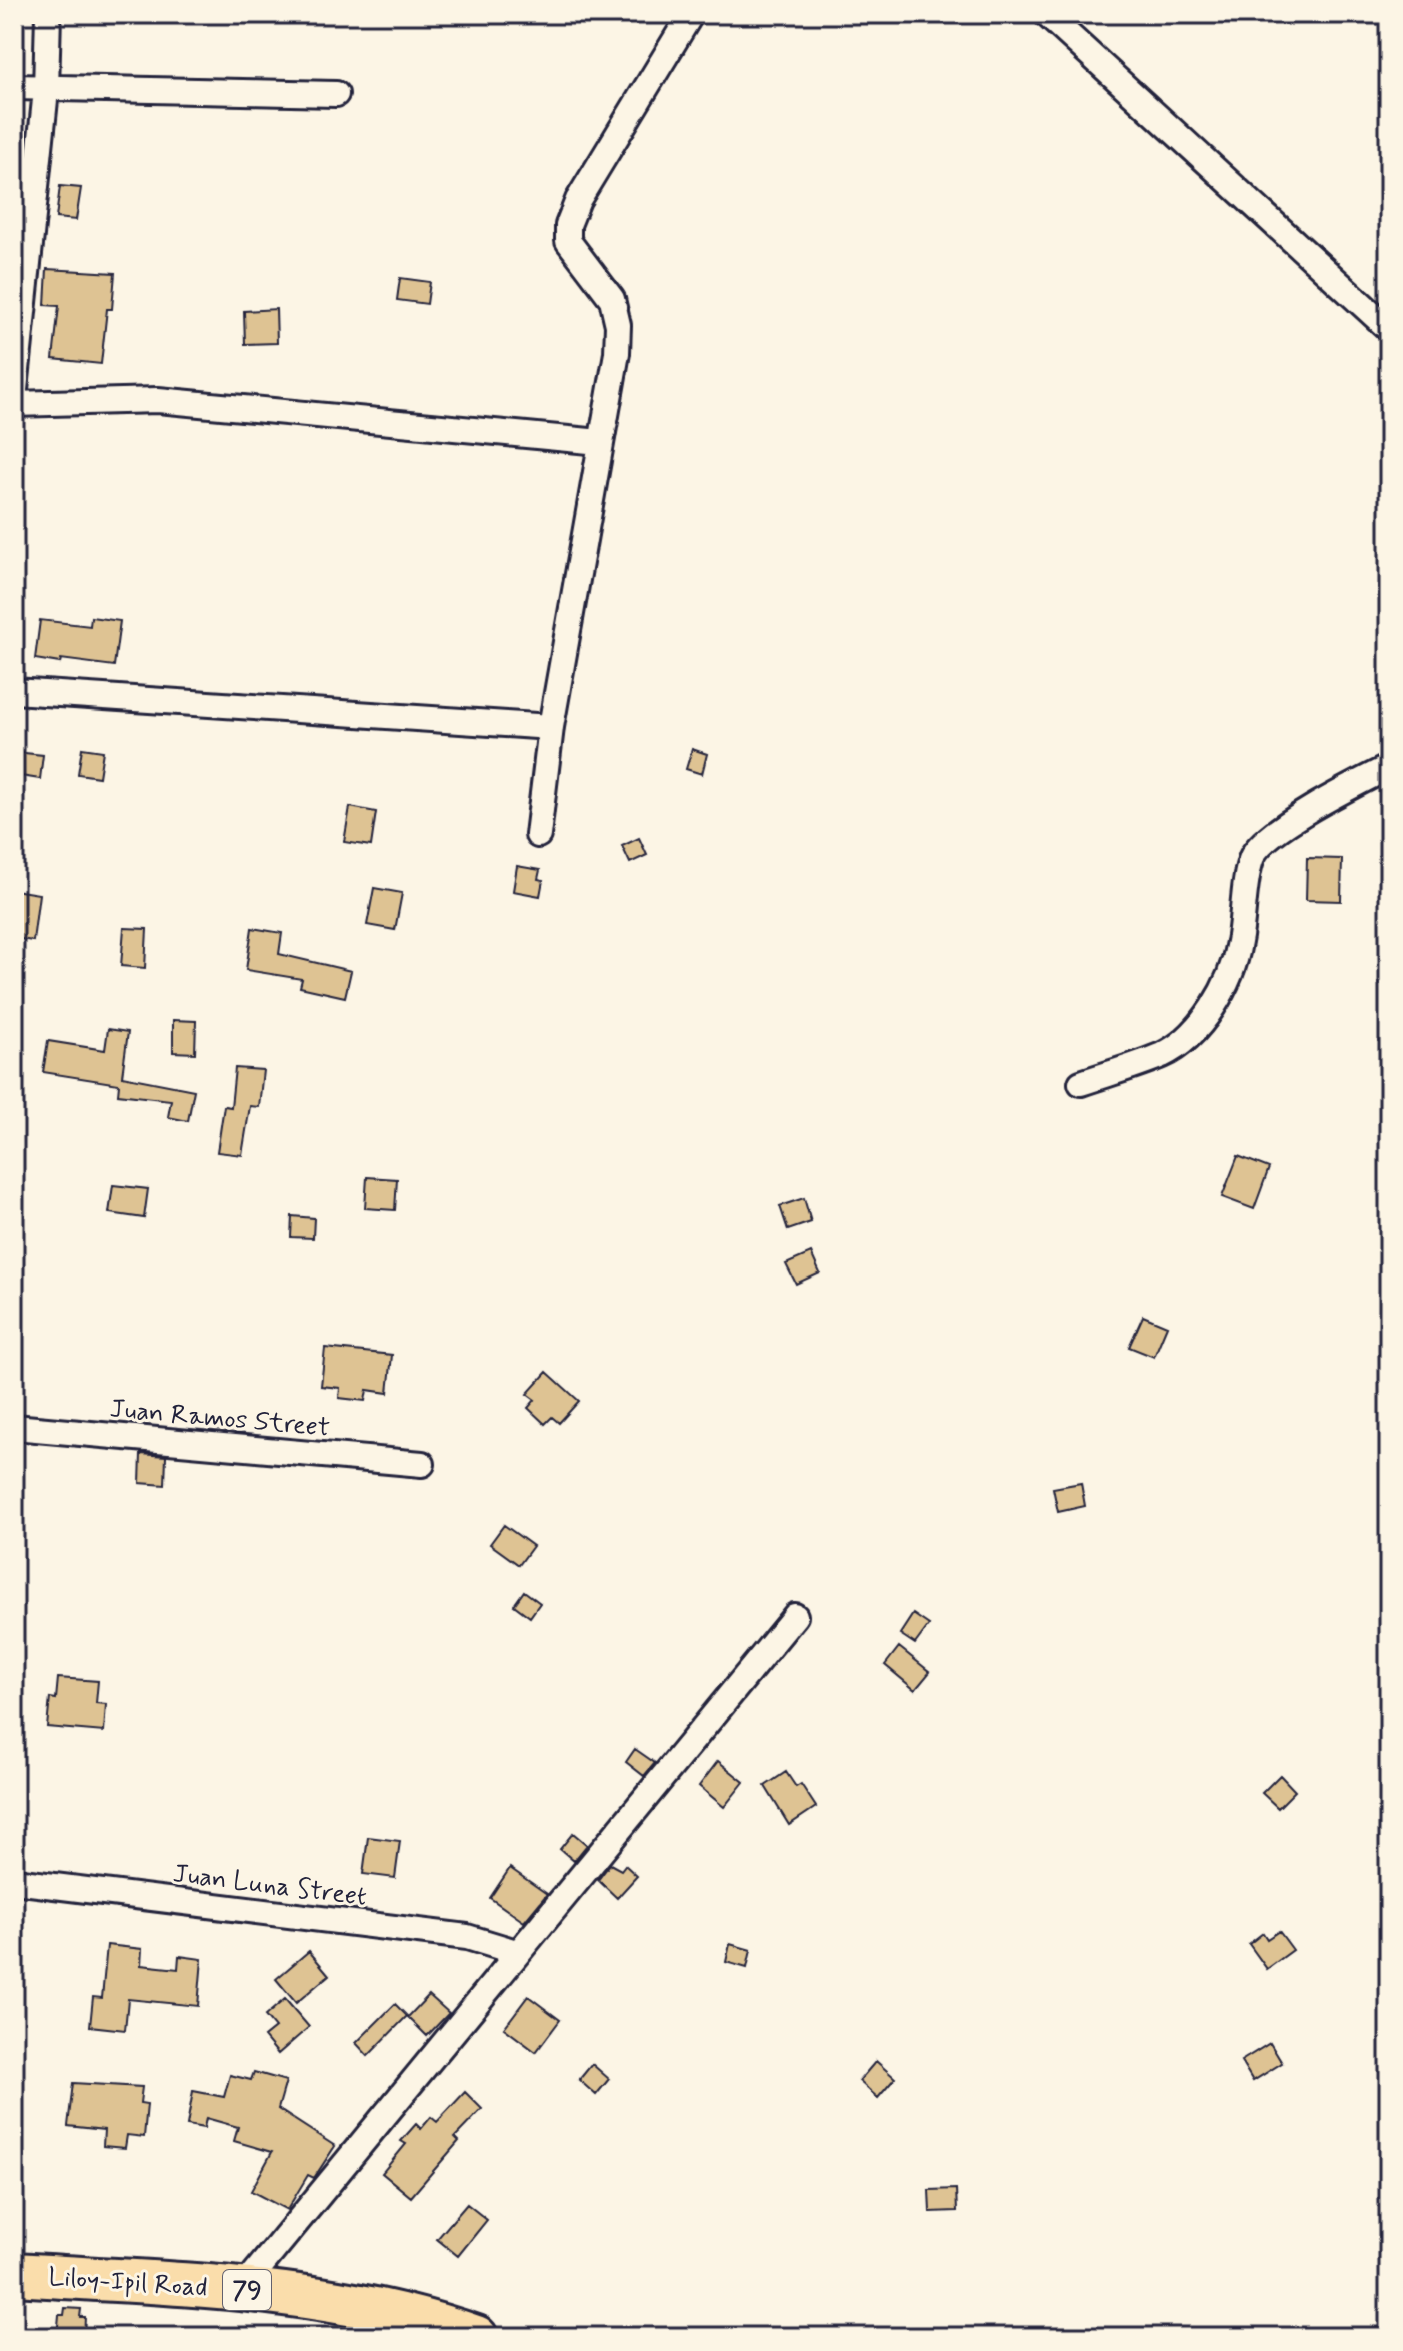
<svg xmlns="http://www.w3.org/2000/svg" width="1403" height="2351" font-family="Mynerve,sans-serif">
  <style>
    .building { fill: #dec393; stroke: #22223b; stroke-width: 2 }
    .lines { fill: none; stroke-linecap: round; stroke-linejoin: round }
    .street-casing { stroke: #22223b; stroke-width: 30 }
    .highway-casing { stroke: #22223b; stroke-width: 48 }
    .street { stroke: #fcf5e5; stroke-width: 24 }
    .highway { stroke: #faddab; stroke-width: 42 }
    .labels { text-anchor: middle; stroke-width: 6; stroke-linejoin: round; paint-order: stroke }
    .shield { fill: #fcf5e5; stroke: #63616e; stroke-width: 2 }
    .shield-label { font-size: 24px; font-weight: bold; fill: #22223b }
    .street-label { font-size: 26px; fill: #22223b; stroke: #fcf5e5 }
  </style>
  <rect width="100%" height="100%" fill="#fcf5e5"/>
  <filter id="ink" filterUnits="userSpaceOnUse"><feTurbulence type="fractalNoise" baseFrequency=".0125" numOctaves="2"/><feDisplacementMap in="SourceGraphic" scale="16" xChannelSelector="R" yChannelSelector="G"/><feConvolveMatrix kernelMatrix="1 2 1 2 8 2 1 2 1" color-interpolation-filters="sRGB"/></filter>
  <g filter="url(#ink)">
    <path class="building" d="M60 186 81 188 76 220 56 218Z
      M47 269 115 273 112 309H107L101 364 53 359 59 306 45 305Z
      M400 278 430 282 427 304 397 300Z
      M276 309 277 343 245 344 244 311Z
      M91 617 120 621 114 666 61 659 60 663 35 659 40 620 90 626Z
      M82 748 103 751 99 777 78 774Z
      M692 749 707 754 702 774 686 769Z
      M15 752 43 755 40 779 14 775Z
      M350 807 376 812 371 846 344 842Z
      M639 838 647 855 630 863 622 846Z
      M1307 858 1342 859 1341 901 1306 900Z
      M517 866 540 870 538 879 543 880 540 896 513 891Z
      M374 888 402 893 395 930 367 925Z
      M14 890 39 894 33 941 14 938Z
      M124 928 147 929 145 968 121 966Z
      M252 928 282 933 279 954 351 971 345 997 300 987 302 979 246 970Z
      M173 1020 196 1021 195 1053 173 1052Z
      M108 1029 128 1032 122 1076 194 1090 188 1121 168 1117 171 1100 118 1094 119 1084 43 1072 48 1041 105 1050Z
      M235 1068 263 1070 259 1107 250 1106 242 1155 217 1152 224 1106 231 1107Z
      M1238 1156 1269 1168 1254 1209 1222 1197Z
      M367 1177 397 1179 395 1210 365 1208Z
      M113 1185 148 1189 144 1218 109 1213Z
      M804 1198 811 1222 788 1230 780 1206Z
      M292 1216 314 1218 313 1238 291 1237Z
      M811 1253 820 1273 796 1284 786 1264Z
      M1143 1316 1167 1326 1154 1357 1129 1347Z
      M325 1348 392 1355 388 1393 367 1390 365 1401 339 1398 340 1388 321 1386Z
      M547 1372 579 1401 559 1423 552 1417 545 1424 528 1408 535 1400 527 1394Z
      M141 1454 166 1456 165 1485 140 1483Z
      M1081 1483 1085 1506 1058 1512 1053 1488Z
      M504 1525 533 1546 519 1565 490 1544Z
      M524 1591 540 1603 530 1617 514 1605Z
      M913 1614 929 1625 915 1644 900 1634Z
      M899 1647 930 1672 915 1690 885 1665Z
      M58 1678 98 1681 96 1703 106 1704 104 1732 47 1727 50 1698 56 1699Z
      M635 1749 655 1763 644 1776 626 1762Z
      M718 1761 744 1782 724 1807 699 1786Z
      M786 1772 796 1787 801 1784 816 1807 789 1825 765 1786Z
      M1280 1775 1295 1791 1278 1808 1262 1793Z
      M573 1833 587 1845 574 1861 560 1849Z
      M368 1837 400 1841 395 1878 363 1874Z
      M610 1864 621 1870 625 1865 637 1876 617 1898 598 1880Z
      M510 1868 547 1894 524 1922 490 1898Z
      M1279 1931 1293 1950 1267 1969 1249 1944 1263 1933 1267 1939Z
      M730 1944 751 1950 747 1968 726 1962Z
      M107 1945 142 1949 141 1965 178 1969 179 1956 202 1959 198 2006 128 1999 125 2030 90 2026 93 1997 102 1998Z
      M309 1951 329 1975 296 2003 276 1979Z
      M429 1995 449 2013 427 2036 408 2017Z
      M528 1996 560 2020 536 2052 504 2028Z
      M285 1999 309 2027 278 2054 264 2037 275 2028 265 2016Z
      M395 2004 407 2016 368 2056 356 2043Z
      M1270 2043 1282 2063 1253 2081 1241 2061Z
      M876 2061 895 2078 878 2098 859 2081Z
      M592 2064 609 2079 596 2095 579 2080Z
      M254 2072 286 2081 278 2109 335 2146 314 2178 308 2175 287 2210 251 2191 272 2152 234 2141 238 2127 206 2118 204 2128 187 2125 193 2091 224 2097 230 2075 251 2080Z
      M73 2083 142 2087 140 2103 147 2104 144 2137 127 2135 125 2148 103 2146 104 2130 68 2126Z
      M465 2092 482 2109 455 2137 459 2141 411 2197 382 2173 406 2144 401 2141 416 2124 421 2129 431 2117 437 2122Z
      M956 2189 957 2211 930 2212 929 2190Z
      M467 2204 487 2220 458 2256 437 2239Z
      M65 2308 81 2309 80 2317H85L84 2337H57L59 2315H64Z"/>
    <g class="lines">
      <g class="street-casing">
        <path id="street" d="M1046 14 1389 329
          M14 87 336 94
          M14 399 46 90 48 14
          M14 404 158 400 600 442
          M14 691 551 727 617 353 618 325 612 299 568 241V225L578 200 691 14
          M538 835 551 727
          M1081 1083C1107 1074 1136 1066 1162 1055 1201 1037 1232 984 1239 942 1244 918 1243 879 1252 857 1264 829 1359 782 1389 767
          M14 1427 422 1464
          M14 1881 467 1937 516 1952
          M242 2289 795 1616"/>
      </g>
      <g class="highway-casing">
        <path id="highway" d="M14 2274C168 2284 329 2285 476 2337"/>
      </g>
      <use href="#street" class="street"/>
      <use href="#highway" class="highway"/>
    </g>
  </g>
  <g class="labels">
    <rect class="shield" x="223" y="2270" width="48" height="40" rx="6"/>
    <g class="shield-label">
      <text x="247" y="2298">79</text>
    </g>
    <g class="street-label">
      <text transform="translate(220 1417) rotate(5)" y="9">Juan Ramos Street</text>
      <text transform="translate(270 1884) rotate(7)" y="9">Juan Luna Street</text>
      <text transform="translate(128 2281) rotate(4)" y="9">Liloy-Ipil Road</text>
    </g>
  </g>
  <rect width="1403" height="2351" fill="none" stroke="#fcf5e5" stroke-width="48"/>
  <rect x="24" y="24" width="1355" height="2303" fill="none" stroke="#22223b" stroke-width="3" filter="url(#ink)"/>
</svg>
